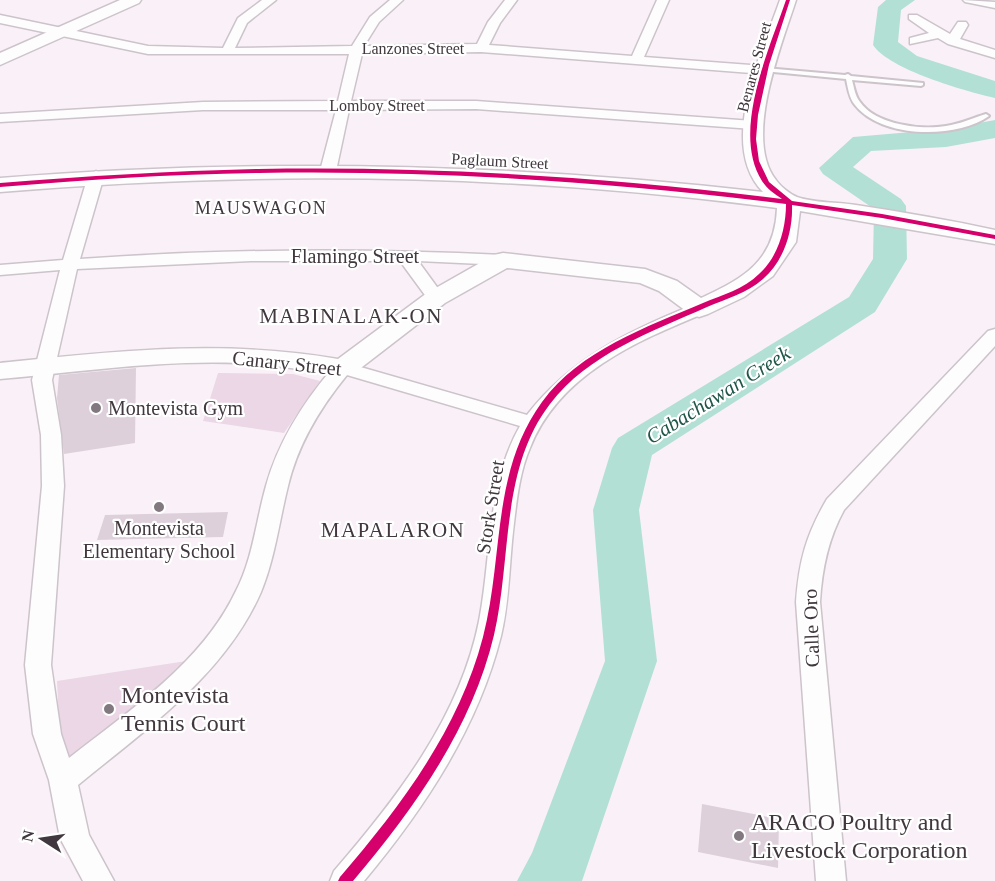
<svg xmlns="http://www.w3.org/2000/svg" width="995" height="881" font-family="Georgia,serif">
	<style>
		.green { fill: #ebd7e6 }
		.lines { fill: none; stroke-linecap: round; stroke-linejoin: round }
		.river { fill: #b3e0d5; fill-rule: evenodd }
		.building { fill: #ddd0da }
		.lane-casing { stroke: #ccc4ca; stroke-width: 4 }
		.street-casing { stroke: #ccc4ca; stroke-width: 3 }
		.secondary-casing { stroke: #ccc4ca; stroke-width: 3 }
		.lane { fill: #fefdfe; fill-rule: evenodd }
		.street { fill: #fefdfe; fill-rule: evenodd }
		.secondary { fill: #fefdfe; fill-rule: evenodd }
		.cycleway-casing { stroke: #fff; stroke-width: 4 }
		.cycleway { fill: #d6006c; fill-rule: evenodd }
		.poi-dot { fill: #81797f; stroke: #fff; stroke-width: 2 }
		.labels { text-anchor: middle; dominant-baseline: central; stroke-width: 4.5; stroke-linejoin: round; paint-order: stroke }
		.far-street-label { font-size: 16px; fill: #40383e; stroke: #fff }
		.far-neighbourhood-label { font-size: 18px; letter-spacing: 1.5px; fill: #40383e; stroke: #fff }
		.street-label { font-size: 20px; fill: #40383e; stroke: #fff }
		.poi-label { font-size: 20px; fill: #40383e; stroke: #fff; text-anchor: start }
		.neighbourhood-label { font-size: 21px; letter-spacing: 1.5px; fill: #40383e; stroke: #fff }
		.water-label { font-size: 21px; font-style: italic; fill: #20564a; stroke: #fff }
		.near-poi-label { font-size: 24px; fill: #40383e; stroke: #fff; text-anchor: start }
	</style>
	<rect width="100%" height="100%" fill="#faf1f8"/>
	<g class="green">
		<polygon points="218,373 293,374 320,381 284,433 203,421"/>
		<polygon points="212,657 62,780 57,681"/>
	</g>
	<g class="lines">
		<g class="river">
			<path d="M886 0H915L901 10 898 42 917 56 995 81V98C965 91 890 70 873 45L878 7Z"/>
			<polygon points="995,120 995,138 946,147 871,151 853,167 901,199 906,206 907,259 875,312 652,455 639,510 657,661 582,881 517,881 532,853 605,661 593,510 612,448 618,438 849,297 873,259 874,209 823,174 819,168 853,137 946,129"/>
		</g>
	</g>
	<g class="building">
		<polygon points="136,368 135,443 64,454 57,398 59,375"/>
		<polygon points="228,512 223,537 97,540 105,515"/>
		<polygon points="702,804 779,819 778,868 698,852"/>
	</g>
	<g class="lines">
		<defs>
			<path id="lane" d="M765 68 845 75 848 74 851 76 923 83V85L921 86 852 80C854 87 855 96 860 102 876 125 921 130 946 126 960 124 973 118 986 114L989 116C956 139 882 139 855 105 849 98 848 88 846 79L763 71V69Z"/>
			<g id="street">
				<polygon points="262,0 276,0 247,23 235,48 352,46 370,17 390,0 403,0 379,22 364,46 477,44 488,22 505,0 517,0 500,23 489,45 632,56 657,0 669,0 644,57 765,66 771,70 765,74 481,52 362,54 351,101 476,101 753,121 760,125 753,129 476,109 349,110 336,171 328,176 320,171 336,110 203,110 0,122 0,114 203,102 338,101 349,54 148,54 0,23 0,15 148,46 223,48 238,18"/>
				<polygon points="963,0 995,2 995,8 965,2"/>
				<polygon points="909,15 917,15 950,34 958,22 966,22 968,25 960,39 995,50 995,58 948,44 938,38 910,44 910,38 929,33 909,19"/>
				<path d="M96 171 104 176 80 259C221 249 362 248 503 255L512 260 503 265 418 261 445 298 436 303 430 302 400 261H251L77 269 52 380 61 435 64 486 51 665 61 734 69 758C130 710 202 663 236 591 253 558 256 521 266 486 279 439 305 400 336 364H350L527 415C570 359 629 331 693 305L699 304 708 309 705 313C637 341 559 374 530 448 520 471 517 498 514 523 509 561 510 599 501 636 478 728 424 809 364 881H330L334 871C397 798 460 717 479 621 492 555 486 486 520 426L347 375C320 408 298 444 288 486 279 522 275 558 261 592 225 675 146 729 78 785L89 835 114 881H83L60 838 49 780 33 734 25 665 42 486 41 435 32 380 60 270 0 275V265L63 260 88 176Z"/>
				<path d="M995 329V346L844 510C828 539 822 569 820 602L846 881H816L796 602C799 561 806 535 827 499L988 331Z"/>
			</g>
			<g id="secondary">
				<polygon points="120,0 141,0 139,3 0,65 0,53"/>
				<path d="M780 0H796C782 44 743 139 776 180 780 186 790 194 797 197 814 203 838 202 856 205 903 212 949 220 995 230V244L800 211 796 242 773 276 744 297 708 314 699 317 690 314 659 291 640 283 507 268 445 303 353 374 343 376C308 370 274 365 238 363 159 360 79 372 0 379V363C117 351 221 339 338 359L427 293 494 255 503 253 645 269 677 281 701 298C745 278 775 260 777 208 519 174 260 170 0 192V178C255 158 509 163 763 192 717 145 762 52 780 0Z"/>
			</g>
		</defs>
		<use href="#lane" class="lane-casing"/>
		<use href="#street" class="street-casing"/>
		<use href="#secondary" class="secondary-casing"/>
		<use href="#lane" class="lane"/>
		<use href="#street" class="street"/>
		<use href="#secondary" class="secondary"/>
		<defs>
			<path id="cycleway" d="M786 0H790L769 65 758 115 756 139 759 161 769 182 792 201 882 214 995 235V239L882 218 792 205C793 231 784 261 763 279 747 293 726 299 707 307 651 332 588 354 550 404 500 469 512 558 494 635 472 728 414 809 353 881H338L340 877C401 806 459 729 483 637 504 556 491 472 542 402 580 350 647 327 703 303 722 295 744 289 759 274 778 257 786 229 786 204 611 182 435 170 259 173 172 174 86 180 0 187V183C86 176 172 171 258 169 433 166 609 177 782 199 775 194 767 189 762 181 731 132 769 50 786 0Z"/>
		</defs>
		<use href="#cycleway" class="cycleway-casing"/>
		<use href="#cycleway" class="cycleway"/>
	</g>
	<g class="poi-dot">
		<circle cx="96" cy="408" r="6"/>
		<circle cx="159" cy="507" r="6"/>
		<circle cx="109" cy="709" r="6"/>
		<circle cx="739" cy="836" r="6"/>
	</g>
	<g class="labels">
		<g class="far-street-label">
			<text x="413" y="48">Lanzones Street</text>
			<text transform="translate(754 67) rotate(-75)">Benares Street</text>
			<text x="377" y="105">Lomboy Street</text>
			<text transform="translate(500 161) rotate(3)">Paglaum Street</text>
		</g>
		<g class="far-neighbourhood-label">
			<text x="261" y="208">MAUSWAGON</text>
		</g>
		<g class="street-label">
			<text x="355" y="256">Flamingo Street</text>
			<text transform="translate(287 363) rotate(6)">Canary Street</text>
			<text transform="translate(490 507) rotate(-81)">Stork Street</text>
			<text transform="translate(811 628) rotate(-92)">Calle Oro</text>
		</g>
		<g class="poi-label">
			<text x="108" y="408">Montevista Gym</text>
			<text x="159" y="528" text-anchor="middle">Montevista<tspan x="159" dy="23">Elementary School</tspan></text>
		</g>
		<g class="neighbourhood-label">
			<text x="351" y="316">MABINALAK-ON</text>
			<text x="393" y="530">MAPALARON</text>
		</g>
		<g class="water-label">
			<text transform="translate(718 395) rotate(-32)">Cabachawan Creek</text>
		</g>
		<g class="near-poi-label">
			<text x="121" y="695">Montevista<tspan x="121" dy="28">Tennis Court</tspan></text>
			<text x="751" y="822">ARACO Poultry and<tspan x="751" dy="28">Livestock Corporation</tspan></text>
		</g>
	</g>
	<g transform="translate(42 839) rotate(282)" stroke="#ffffff" stroke-width="4.5" paint-order="stroke">
	<path d="M0-4.5L10 22L0 15L-10 22Z" fill="#40383e"/>
	<text y="-9" font-size="16" font-weight="bold" text-anchor="middle" fill="#40383e">N</text>
	</g>
</svg>
